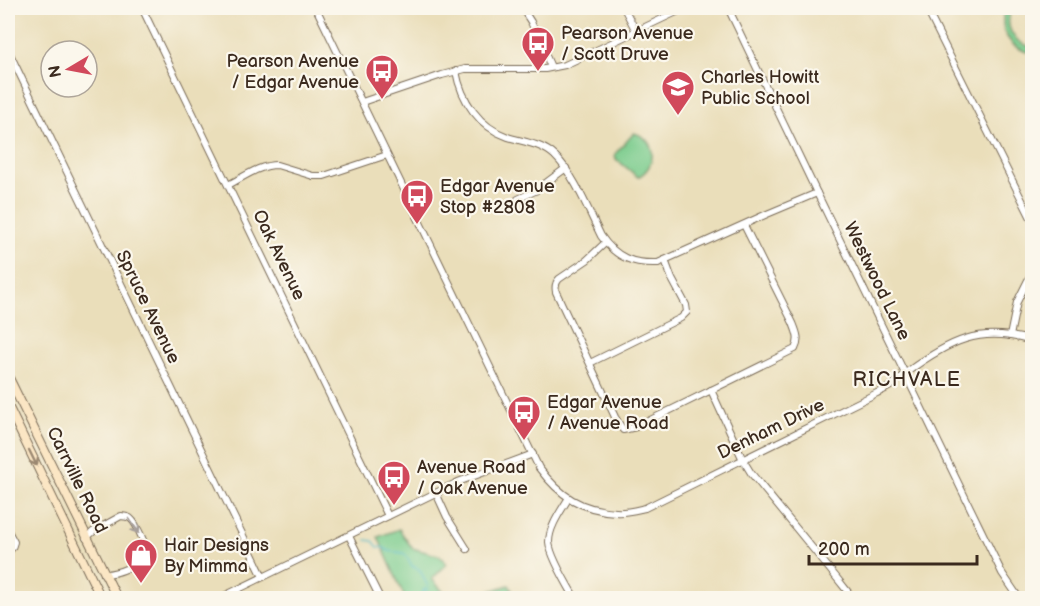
<svg xmlns="http://www.w3.org/2000/svg" width="1040" height="606" font-family="'Balsamiq Sans',sans-serif">
	<style>
		.green { fill: #7bcc8d; stroke: #5b7b56; stroke-width: 1.5 }
		.lines { fill: none; stroke-linecap: round; stroke-linejoin: round }
		.stream { stroke: #48b6c3; stroke-width: 1.5 }
		.street-casing { stroke: #786955; stroke-width: 8 }
		.secondary-casing { stroke: #786955; stroke-width: 10 }
		.street { stroke: #fff; stroke-width: 6 }
		.secondary { stroke: #fbe6c4; stroke-width: 8 }
		.oneway { stroke: #9b8871 }
		.oneway2 { stroke: #a79f9a }
		.labels { text-anchor: middle; dominant-baseline: central; stroke-width: 4.5; stroke-linejoin: round; paint-order: stroke }
		.poi-label { font-size: 18px; fill: #3b2a1e; stroke: #fbf7ec; text-anchor: start }
		.street-label { font-size: 18px; fill: #3b2a1e; stroke: #fbf7ec }
		.neighbourhood-label { font-size: 20px; letter-spacing: 1.5px; fill: #3b2a1e; stroke: #fbf7ec }
	</style>
	<rect width="100%" height="100%" fill="#fbf7ec"/>
	<filter id="ink" filterUnits="userSpaceOnUse"><feTurbulence type="fractalNoise" baseFrequency=".0167" numOctaves="2"/><feDisplacementMap in="SourceGraphic" scale="12" xChannelSelector="R" yChannelSelector="G"/><feConvolveMatrix kernelMatrix="1 2 1 2 8 2 1 2 1" color-interpolation-filters="sRGB"/></filter>
	<filter id="wash" filterUnits="userSpaceOnUse"><feTurbulence type="fractalNoise" baseFrequency=".008" numOctaves="4" result="noise"/><feDisplacementMap in="SourceGraphic" scale="24" xChannelSelector="R" yChannelSelector="G"/><feGaussianBlur stdDeviation="1.35" result="paint"/><feColorMatrix in="noise" values="0 0 0 0 0 0 0 0 0 0 0 0 0 0 0 0 0 1.4 0 .05"/><feComposite in="paint" operator="in"/></filter>
	<g filter="url(#wash)">
		<rect width="100%" height="100%" fill="#eadeba"/>
		<g class="green">
			<path d="M1005 8H1012C1003 26 1013 43 1032 47V53C1009 49 998 30 1005 8Z"/>
			<path d="M634 133C657 139 658 166 638 177L616 159 615 154Z"/>
			<polygon points="399,529 412,548 440,556 447,564 432,579 446,595 468,598 509,585 516,598 405,598 378,537"/>
		</g>
		<g class="lines">
			<polyline class="stream" points="366,540 373,541 378,547 384,548 389,551 403,553 406,555 412,566 420,570 428,587 428,590 424,589 424,592 422,593 424,597 427,598"/>
		</g>
	</g>
	<g filter="url(#ink)">
		<g class="lines">
			<defs>
				<g id="street">
					<polyline points="142,8 388,516"/>
					<path d="M316 8 539 468C560 496 581 510 616 512 625 513 636 510 645 508L877 393C884 390 892 386 897 381 901 378 904 375 907 372 949 341 980 325 1032 341"/>
					<polyline points="522,8 531,22 551,67"/>
					<polyline points="624,8 636,31"/>
					<polyline points="728,8 817,193 1002,573 1019,598"/>
					<polyline points="926,8 1032,220"/>
					<polyline points="8,50 263,577"/>
					<path d="M456 71C461 100 479 127 508 137 524 142 543 144 555 156 574 174 589 212 601 236 616 258 633 264 658 263L767 214 817 193"/>
					<polyline points="362,102 442,75 465,69 545,69 565,65 685,8"/>
					<path d="M228 185C244 177 259 165 277 165L313 176H324L387 155"/>
					<polyline points="518,199 535,191 566,168"/>
					<path d="M605 243 587 260 559 279C555 283 555 287 556 292L615 417 623 430 636 427 795 349C800 340 797 333 793 323L744 225"/>
					<polyline points="1010,336 1017,302 1030,276 1032,265"/>
					<polyline points="590,363 681,318 687,312 686,305 672,279 665,260"/>
					<polyline points="711,390 743,460 751,473 836,577 848,592 851,598"/>
					<polyline points="436,493 447,517 467,549"/>
					<path d="M568 499C561 511 549 527 549 542 550 556 568 586 575 598"/>
					<polyline points="8,531 14,542 12,548 8,552"/>
					<polyline points="349,536 380,598"/>
					<path d="M86 538 94 531 121 516C125 517 128 516 131 519 137 524 146 546 147 553 141 565 117 574 104 574"/>
					<polyline points="220,598 458,482 533,454"/>
				</g>
				<g id="secondary">
					<polyline points="8,376 117,598"/>
					<polyline points="8,406 101,598"/>
				</g>
			</defs>
			<use href="#street" class="street-casing"/>
			<use href="#secondary" class="secondary-casing"/>
			<use href="#street" class="street"/>
			<use href="#secondary" class="secondary"/>
		</g>
		<defs><path id="oneway-shaft" d="M-6 0H5M1.5-3L5.5 0L1.5 3" fill="none" stroke-width="1.6" stroke-linecap="round" stroke-linejoin="round" transform="scale(1.5)"/></defs>
		<use class="oneway" href="#oneway-shaft" transform="translate(33 458) rotate(64)"/>
		<use class="oneway2" href="#oneway-shaft" transform="translate(134 526) rotate(55)"/>
	</g>
	<defs>
		<symbol id="bus-pin" viewBox="-11 -11 22 30"><path d="M0 17L-7.5 6A9.5 9.5 0 1 1 7.5 6Z" fill="#d1495b" stroke="#fbf7ec"/><path d="M-5-6H5V4H4V6H2V4H-2V6H-4V4H-5ZM-3.5-4V0h7V-4ZM-3.5 1.2v1.5H-2V1.2ZM2 1.2v1.5H3.5V1.2Z" fill="#fff"/></symbol>
		<symbol id="school-pin" viewBox="-11 -11 22 30"><path d="M0 17L-7.5 6A9.5 9.5 0 1 1 7.5 6Z" fill="#d1495b" stroke="#fbf7ec"/><path d="M0-5L7-2L0 1L-7-2ZM-4 1L0 2.5L4 1V4Q0 6-4 4Z" fill="#fff"/></symbol>
		<symbol id="shop-pin" viewBox="-11 -11 22 30"><path d="M0 17L-7.5 6A9.5 9.5 0 1 1 7.5 6Z" fill="#d1495b" stroke="#fbf7ec"/><path d="M-5-2.5h2.3a2.7 3.5 0 0 1 5.4 0H5L5.5 6h-11ZM-1.5-2.5h3a1.5 2.3 0 0 0-3 0Z" fill="#fff"/></symbol>
	</defs>
	<g fill-rule="evenodd">
		<use href="#bus-pin" x="519" y="24" width="38" height="52"/>
		<use href="#bus-pin" x="363" y="52" width="38" height="52"/>
		<use href="#school-pin" x="659" y="68" width="38" height="52"/>
		<use href="#bus-pin" x="398" y="177" width="38" height="52"/>
		<use href="#bus-pin" x="505" y="393" width="38" height="52"/>
		<use href="#bus-pin" x="375" y="458" width="38" height="52"/>
		<use href="#shop-pin" x="122" y="536" width="38" height="52"/>
	</g>
	<g class="labels">
		<g class="poi-label">
			<text x="561" y="33">Pearson Avenue<tspan x="561" dy="21">/ Scott Druve</tspan></text>
			<text x="359" y="61" text-anchor="end">Pearson Avenue<tspan x="359" dy="21">/ Edgar Avenue</tspan></text>
			<text x="701" y="77">Charles Howitt<tspan x="701" dy="21">Public School</tspan></text>
			<text x="440" y="186">Edgar Avenue<tspan x="440" dy="21">Stop #2808</tspan></text>
			<text x="547" y="402">Edgar Avenue<tspan x="547" dy="21">/ Avenue Road</tspan></text>
			<text x="417" y="467">Avenue Road<tspan x="417" dy="21">/ Oak Avenue</tspan></text>
			<text x="164" y="545">Hair Designs<tspan x="164" dy="21">By Mimma</tspan></text>
		</g>
		<g class="street-label">
			<text transform="translate(279 255) rotate(64)">Oak Avenue</text>
			<text transform="translate(877 281) rotate(64)">Westwood Lane</text>
			<text transform="translate(148 307) rotate(64)">Spruce Avenue</text>
			<text transform="translate(771 429) rotate(-26)">Denham Drive</text>
			<text transform="translate(77 480) rotate(64)">Carrville Road</text>
		</g>
		<g class="neighbourhood-label">
			<text x="907" y="380">RICHVALE</text>
		</g>
	</g>
	<rect width="1040" height="606" fill="none" stroke="#fbf7ec" stroke-width="30"/>
	<g transform="translate(69 69) rotate(260)"><circle r="28" fill="#fbf7ec" stroke="#aea59a" stroke-width="1.5"/>
	<path d="M0-4.5L10 22L0 15L-10 22Z" fill="#d1495b"/>
	<text y="-9" font-size="16" font-weight="bold" text-anchor="middle" fill="#3b2a1e">N</text>
	</g>
	<path d="M809 555v9h168v-9" fill="none" stroke="#3b2a1e" stroke-width="3"/>
	<text x="818" y="555" font-size="18" fill="#3b2a1e" stroke="#fbf7ec" stroke-width="4.5" paint-order="stroke">200 m</text>
</svg>
